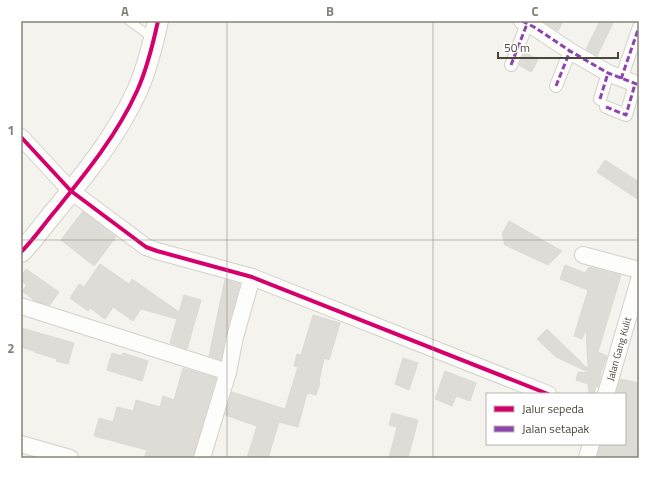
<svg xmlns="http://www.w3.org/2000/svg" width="660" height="479" font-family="'Titillium Web',sans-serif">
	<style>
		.building { fill: #dedcd6; stroke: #dcdad4 }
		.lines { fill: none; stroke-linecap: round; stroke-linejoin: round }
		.service-casing { stroke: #d2d1cb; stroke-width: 10 }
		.pedestrian-casing { stroke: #d2d1cb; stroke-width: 14 }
		.minor-casing { stroke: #d2d1cb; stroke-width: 18 }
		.tertiary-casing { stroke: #d2d1cb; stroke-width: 22 }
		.service { stroke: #fdfdfc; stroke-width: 8 }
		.pedestrian { stroke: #fdfdfc; stroke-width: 12 }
		.minor { stroke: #fdfdfc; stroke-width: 16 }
		.tertiary { stroke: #fdfdfc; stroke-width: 20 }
		.quiet { stroke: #8e44ad; stroke-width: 3; stroke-dasharray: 6 3; stroke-linecap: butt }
		.cycleway-casing { stroke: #fff; stroke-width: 6 }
		.cycleway { stroke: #d6006c; stroke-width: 4 }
		.grid { fill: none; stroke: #868378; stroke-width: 1; stroke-opacity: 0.55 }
		.labels { text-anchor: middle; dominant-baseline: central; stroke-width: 3.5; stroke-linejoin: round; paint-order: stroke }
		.street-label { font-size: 10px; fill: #4b4639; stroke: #fff }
		.neatline { fill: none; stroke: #868378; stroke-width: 1.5 }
		.grid-label { font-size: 13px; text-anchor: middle; font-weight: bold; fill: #868378 }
	</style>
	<rect width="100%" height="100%" fill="#f4f3ee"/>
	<g class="building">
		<polygon points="542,21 563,21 558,31"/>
		<polygon points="600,21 614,21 597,56 586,49"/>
		<polygon points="525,52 538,60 531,72 519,65"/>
		<polygon points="605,160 639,182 639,200 597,172"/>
		<polygon points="83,211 116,237 94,266 61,240"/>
		<polygon points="509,221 562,251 548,265 505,245 502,234"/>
		<polygon points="100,264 129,284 132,279 179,312 184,295 201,300 187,349 170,343 177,319 141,309 133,321 113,307 105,319 90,308 88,311 70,298 79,284 84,287"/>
		<polygon points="565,265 585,273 589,267 621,275 598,352 607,356 600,376 601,376 598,387 596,386 594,394 589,394 588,384 576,380 578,372 588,373 588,372 556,357 537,339 547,329 588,369 586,329 582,339 574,336 588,290 560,279"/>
		<polygon points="26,269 59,292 50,305 35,301 22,291 27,285 21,281 21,276"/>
		<polygon points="225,279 240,284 226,334 221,360 209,356"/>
		<polygon points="313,315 340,323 329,360 324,358 319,382 320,383 316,395 307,393 298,427 279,422 268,458 247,458 257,426 225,415 232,392 285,409 298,367 294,366 297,354 301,355"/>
		<polygon points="21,328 74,343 68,364 56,361 57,359 34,352 34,351 21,347"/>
		<polygon points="112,353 122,356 123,353 148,361 142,381 107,370"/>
		<polygon points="403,358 418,363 409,390 395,384"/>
		<polygon points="183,368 216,378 193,458 144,458 147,450 94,436 99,418 113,422 117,407 133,411 136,400 160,407 163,396 174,400"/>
		<polygon points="445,371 476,383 470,401 456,396 452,406 435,399"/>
		<polygon points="620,379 639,383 639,458 597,458 600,444 625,444 625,394 616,394"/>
		<polygon points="392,413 418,420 408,458 389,458 397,427 389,425"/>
	</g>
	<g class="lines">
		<defs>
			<polyline id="service" points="129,21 153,38"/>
			<g id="pedestrian">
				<polyline points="511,65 527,24"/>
				<polyline points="621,79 639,27"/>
				<polyline points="556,86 570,51"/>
				<polyline points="600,99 608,73"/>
				<polyline points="606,107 626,115 635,84"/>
			</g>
			<g id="minor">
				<polyline points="522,21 534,27 570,51 608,73 639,85"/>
				<polyline points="21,137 71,191 146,247 157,251 252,277 548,394"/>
				<polyline points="583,255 639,270"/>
				<polyline points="21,306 228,372"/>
				<polyline points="606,394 639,280"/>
				<polyline points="21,444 70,458"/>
				<polyline points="202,458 228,372 235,337 252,277"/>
				<polyline points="587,458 591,444"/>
			</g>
			<path id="tertiary" d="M21 252C34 239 44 224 56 210 86 173 117 135 137 91 147 69 153 44 158 21"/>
		</defs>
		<use href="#service" class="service-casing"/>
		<use href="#pedestrian" class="pedestrian-casing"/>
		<use href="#minor" class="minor-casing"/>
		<use href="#tertiary" class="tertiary-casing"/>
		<use href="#service" class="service"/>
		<use href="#pedestrian" class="pedestrian"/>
		<use href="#minor" class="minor"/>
		<use href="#tertiary" class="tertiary"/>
		<g class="quiet">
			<polyline points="522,21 534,27 570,51 608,73 639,85"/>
			<polyline points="511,65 527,24"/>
			<polyline points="621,79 639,27"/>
			<polyline points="556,86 570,51"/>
			<polyline points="600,99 608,73"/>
			<polyline points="606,107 626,115 635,84"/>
		</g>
		<defs>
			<g id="cycleway">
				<polyline points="21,137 71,191 146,247 157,251 252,277 548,394"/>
				<path d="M21 252C34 239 44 224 56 210 86 173 117 135 137 91 147 69 153 44 158 21"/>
			</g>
		</defs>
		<use href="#cycleway" class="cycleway-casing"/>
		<use href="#cycleway" class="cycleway"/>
	</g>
	<path class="grid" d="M227 21V458M433 21V458M21 240H639"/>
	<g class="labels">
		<g class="street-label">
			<text transform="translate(619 349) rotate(-74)">Jalan Gang Kulit</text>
		</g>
	</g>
	<rect width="660" height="479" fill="none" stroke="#ffffff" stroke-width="44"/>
	<rect x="486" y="393" width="140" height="52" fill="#ffffff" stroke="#b7b5b0"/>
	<rect x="494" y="406" width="20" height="6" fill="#d6006c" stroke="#b7b5b0"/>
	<text x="522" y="413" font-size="12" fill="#4b4639">Jalur sepeda</text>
	<rect x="494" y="426" width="20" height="6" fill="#8e44ad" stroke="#b7b5b0"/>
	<text x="522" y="433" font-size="12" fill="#4b4639">Jalan setapak</text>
	<path d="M498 52v6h120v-6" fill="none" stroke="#4b4639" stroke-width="2"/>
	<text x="504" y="52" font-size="12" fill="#4b4639" stroke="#ffffff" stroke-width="3" paint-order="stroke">50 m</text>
	<rect x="22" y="22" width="616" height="435" class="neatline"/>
	<g class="grid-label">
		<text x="125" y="16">A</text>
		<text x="330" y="16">B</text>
		<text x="535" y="16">C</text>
		<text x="11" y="135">1</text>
		<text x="11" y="353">2</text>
	</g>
</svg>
